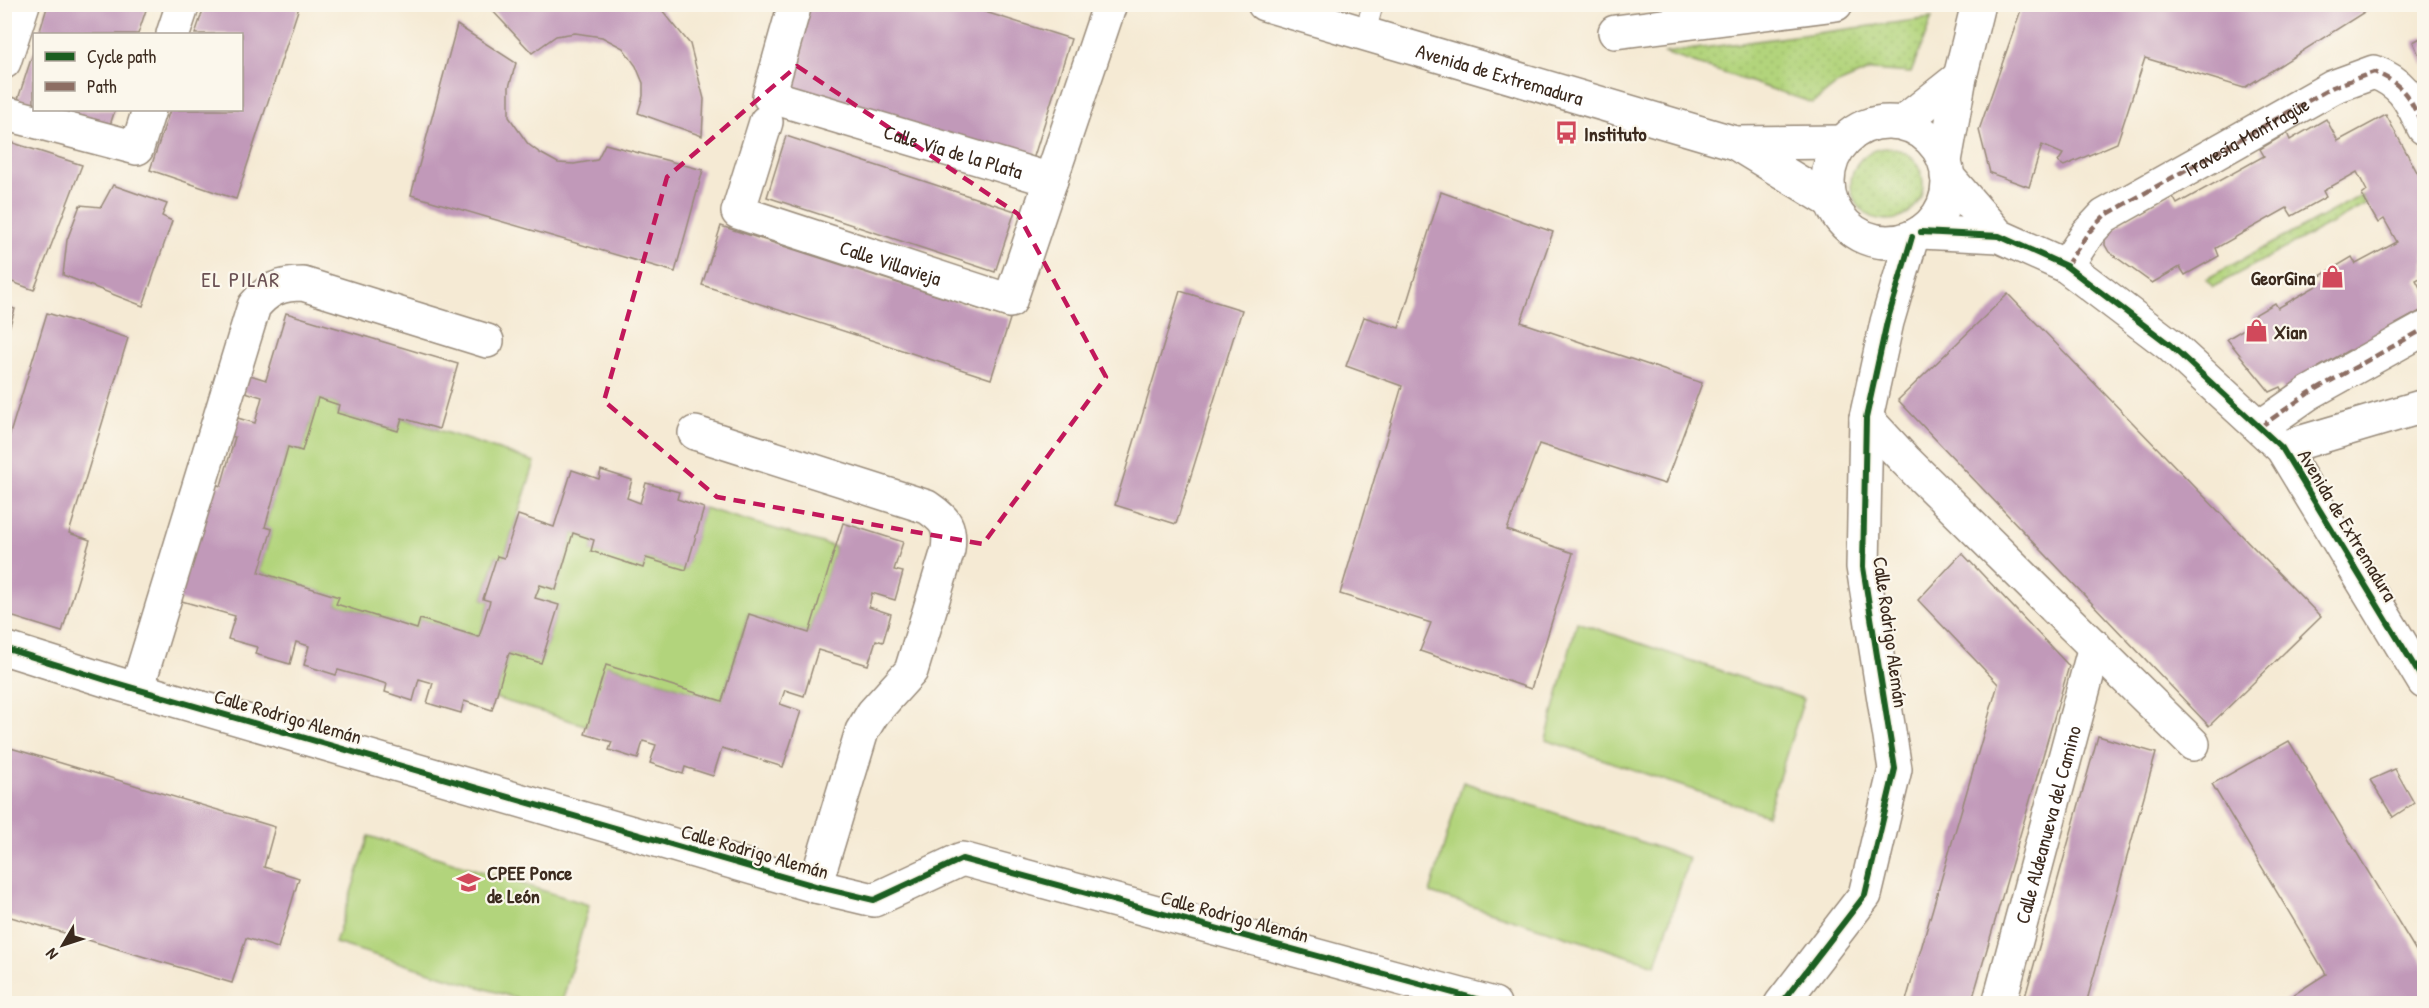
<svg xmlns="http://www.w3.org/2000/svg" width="2429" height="1008" font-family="'Patrick Hand',sans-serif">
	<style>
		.grass { fill: url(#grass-dots); stroke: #767f4d; stroke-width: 1.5 }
		.garden { fill: #b2d47c; stroke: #767f4d; stroke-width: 1.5 }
		.building { fill: #c199b9 }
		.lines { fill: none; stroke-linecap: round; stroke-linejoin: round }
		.lane-casing { stroke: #988a79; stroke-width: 22 }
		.street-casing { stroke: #988a79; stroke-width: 36 }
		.lane { stroke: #fff; stroke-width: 20 }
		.street { stroke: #fff; stroke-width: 33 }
		.quiet { stroke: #8d6e63; stroke-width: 4.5; stroke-dasharray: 9 4.5; stroke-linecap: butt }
		.cycleway-casing { stroke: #fbf7ec; stroke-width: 10 }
		.cycleway { stroke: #1b5e20; stroke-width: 6 }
		.marked { fill: none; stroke: #c2185b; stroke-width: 4.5; stroke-dasharray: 12 8; stroke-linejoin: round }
		.labels { text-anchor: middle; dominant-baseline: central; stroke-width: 4.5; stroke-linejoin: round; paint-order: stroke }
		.street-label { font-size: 20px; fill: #3b2a1e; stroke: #fbf7ec }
		.poi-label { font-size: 20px; font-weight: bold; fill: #3b2a1e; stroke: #fbf7ec; text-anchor: start }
		.quarter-label { font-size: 22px; letter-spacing: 1.5px; fill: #6a5154; stroke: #fbf7ec }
	</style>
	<defs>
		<pattern id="grass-dots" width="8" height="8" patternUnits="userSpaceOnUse" patternTransform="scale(1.5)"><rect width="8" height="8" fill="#b2d47c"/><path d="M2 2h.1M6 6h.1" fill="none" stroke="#9ab66b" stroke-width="1.8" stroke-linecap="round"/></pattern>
	</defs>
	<rect width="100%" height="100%" fill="#fbf7ec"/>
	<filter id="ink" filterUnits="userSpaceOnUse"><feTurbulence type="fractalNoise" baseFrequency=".0167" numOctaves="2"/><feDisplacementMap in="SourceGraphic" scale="12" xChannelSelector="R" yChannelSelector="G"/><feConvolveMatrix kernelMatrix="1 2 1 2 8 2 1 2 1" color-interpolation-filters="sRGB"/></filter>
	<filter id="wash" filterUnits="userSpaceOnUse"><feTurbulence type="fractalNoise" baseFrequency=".008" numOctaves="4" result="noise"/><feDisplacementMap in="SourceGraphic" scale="24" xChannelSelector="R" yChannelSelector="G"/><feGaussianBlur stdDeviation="1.35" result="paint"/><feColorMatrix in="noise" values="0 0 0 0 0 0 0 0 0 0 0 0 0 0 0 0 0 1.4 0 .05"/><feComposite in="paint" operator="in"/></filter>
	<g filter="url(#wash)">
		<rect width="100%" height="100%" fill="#f5ead4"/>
		<g class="grass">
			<polygon points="1932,18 1911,73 1871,70 1836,85 1813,103 1664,53"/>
			<circle cx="1887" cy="184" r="36"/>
			<polygon points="2362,195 2367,204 2213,287 2206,279"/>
		</g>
		<g class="garden">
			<polygon points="318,398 339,405 337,413 397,431 402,418 535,462 504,558 496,556 483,599 490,601 479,637 420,619 417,629 336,604 338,597 259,572 272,530 265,527 288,447 302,451"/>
			<polygon points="704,508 836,547 809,633 748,614 722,701 607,665 588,726 495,698 509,653 541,662 559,606 535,598 540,585 556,590 573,533 594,540 591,551 643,567 646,558 685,570"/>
			<polygon points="1577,622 1804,699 1767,815 1546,740"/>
			<polygon points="1463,782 1689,858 1656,965 1430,893"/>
			<polygon points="369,836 589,905 562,1003 532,1003 335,943"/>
		</g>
		<g id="blocks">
			<g class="building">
				<polygon points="48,4 148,4 138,34 39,34"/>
				<polygon points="205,4 300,4 236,199 150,170 170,110 242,110 242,34 195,34"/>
				<polygon points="492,4 657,4 690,44 704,99 702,136 638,113 643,96 643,83 636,66 623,48 602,37 575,33 556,36 532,53 489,7"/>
				<polygon points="2023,4 2364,4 2366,11 2244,88 2145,58 2117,143 2064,166 2058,162 2063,154 2042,145 2029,187 1990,173 1979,130"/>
				<polygon points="805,5 963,5 1071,39 1031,166 779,87"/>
				<polygon points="457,25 516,63 509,87 509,117 528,144 540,153 558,163 574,164 597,160 605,144 703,170 675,272 411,195"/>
				<polygon points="2424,36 2424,66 2413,42"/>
				<polygon points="34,50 34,104 18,99"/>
				<polygon points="52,110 115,110 109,128"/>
				<polygon points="2386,115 2424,185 2424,276 2416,280 2424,295 2424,309 2396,324 2399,329 2352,355 2349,350 2319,367 2322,371 2284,393 2281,387 2270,392 2227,339 2254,323 2251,317 2275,303 2278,308 2318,285 2315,279 2352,257 2356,264 2397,242 2384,219 2378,223 2367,204 2362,195 2367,191 2357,172 2323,191 2326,197 2292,216 2287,208 2216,248 2219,256 2185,275 2180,267 2152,283 2109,252 2105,245 2105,233 2171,193 2177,204 2264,156 2260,149 2287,133 2290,140 2326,119 2338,141"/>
				<polygon points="786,136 1015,211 995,272 767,197"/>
				<polygon points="4,140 82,165 34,290 4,279"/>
				<polygon points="113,185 167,204 162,216 172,221 143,306 63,275 67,240 80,205 101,207"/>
				<polygon points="1441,192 1553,232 1521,322 1702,383 1665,484 1539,444 1507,530 1573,553 1531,689 1420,651 1431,623 1340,594 1402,386 1346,366 1364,317 1399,328"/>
				<polygon points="721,226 1010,319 991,379 702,285"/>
				<polygon points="1180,291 1242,310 1176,524 1115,505"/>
				<polygon points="2008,294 2321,617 2209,726 1898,400"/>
				<polygon points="4,306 15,309 5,341 4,341"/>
				<polygon points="47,313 128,338 69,533 90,540 62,632 4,614 4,453"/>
				<polygon points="286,313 458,364 439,429 402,418 398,431 337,413 339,405 318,398 302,451 288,447 265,527 272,529 259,572 339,597 336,604 417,629 420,619 479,637 490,601 483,599 497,556 504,558 518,515 554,527 572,470 599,479 601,470 632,480 627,498 640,503 646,483 679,492 677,499 704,508 686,570 646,558 643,568 591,551 594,540 573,533 556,590 540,585 535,598 559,605 541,663 509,653 492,710 464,701 461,713 427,703 433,683 419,679 413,701 385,692 387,684 338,670 336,675 304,665 309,646 296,642 290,664 255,654 257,647 228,639 235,616 178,600 211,483 221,486 235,437 229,436 234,417 255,423 262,397 242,391 247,374 266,380"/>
				<polygon points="843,523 903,542 894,570 903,572 895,600 872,593 869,607 891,614 883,642 876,640 868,665 818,650 804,696 785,690 780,704 801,711 783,767 722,748 713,776 685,767 683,774 650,763 656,745 643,741 638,759 609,750 612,742 585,734 606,665 722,701 749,614 809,633"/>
				<polygon points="1962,553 2069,666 1971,1004 1905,1004 1998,684 1918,600"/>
				<polygon points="2098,736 2156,753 2086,1004 2023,1004"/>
				<polygon points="2289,741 2424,964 2424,1004 2279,1004 2326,974 2212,784"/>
				<polygon points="4,746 275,827 264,867 299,878 278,948 246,938 232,983 4,915"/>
				<polygon points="2395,769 2414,803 2393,817 2370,780"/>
			</g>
		</g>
	</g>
	<g filter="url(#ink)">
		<use href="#blocks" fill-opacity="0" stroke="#988a79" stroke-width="1.5"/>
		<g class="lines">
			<defs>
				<polyline id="lane" points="1365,33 1373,4"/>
				<g id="street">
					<path id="s1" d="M795 4 769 96 1051 180"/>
					<path id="s2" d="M1264 4 1735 143 1830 201"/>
					<polyline points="1615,32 1836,4"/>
					<polyline points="173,34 183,4"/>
					<polyline points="4,62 23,4"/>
					<polyline points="4,113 137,148 149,110"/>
					<path id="s3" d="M766 122 738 212 1010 301 1110 4"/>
					<circle cx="1888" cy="182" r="60"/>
					<polyline points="1902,123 1960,77"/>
					<polyline points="1735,143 1843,142"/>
					<polyline points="1945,161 1960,77 1978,4"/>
					<polyline points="1947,176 1999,236"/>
					<polyline points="1921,232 1999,236 2066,266 2170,345 2282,448 2424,682"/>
					<path id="s4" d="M2066 266 2088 233 2104 216 2333 87 2374 72C2405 84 2410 100 2424 128"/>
					<polyline points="1866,418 1905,460 2193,744"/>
					<polyline points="2260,427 2309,393 2424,329"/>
					<path d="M695 433 927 507C946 520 951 526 948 550L911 671 873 713 862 731 815 886"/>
					<polyline points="2282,448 2424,406"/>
					<polyline points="4,648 112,682 815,886 874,900 962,859 1494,1004"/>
					<path d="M137 689 254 306C268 289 281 284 303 284L487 341"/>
					<polyline points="1781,1004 1865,895 1895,769 1863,567 1866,418 1887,322 1912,237"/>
					<path id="s5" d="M1999 1004 2095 646"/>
				</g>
			</defs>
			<use href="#lane" class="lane-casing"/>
			<use href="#street" class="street-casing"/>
			<use href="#lane" class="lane"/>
			<use href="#street" class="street"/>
			<g class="quiet">
				<path d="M2066 266 2088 233 2104 216 2333 87 2374 72C2405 84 2410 100 2424 128"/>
				<polyline points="2260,427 2309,393 2424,329"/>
			</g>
			<defs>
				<g id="cycleway">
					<polyline points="1921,232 1999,236 2066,266 2170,345 2282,448 2424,682"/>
					<polyline points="4,648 112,682 815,886 874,900 962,859 1494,1004"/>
					<polyline points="1781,1004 1865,895 1895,769 1863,567 1866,418 1887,322 1912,237"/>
				</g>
			</defs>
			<use href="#cycleway" class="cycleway-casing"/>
			<use href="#cycleway" class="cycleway"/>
		</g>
	</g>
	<path class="marked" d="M797 66 1018 214 1106 377 983 544 717 497 604 401 667 177Z"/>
	<defs>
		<symbol id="bus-bare" viewBox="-9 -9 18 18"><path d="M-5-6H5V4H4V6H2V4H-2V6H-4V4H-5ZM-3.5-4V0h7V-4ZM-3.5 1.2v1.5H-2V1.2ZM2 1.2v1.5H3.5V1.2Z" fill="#d1495b" stroke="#fbf7ec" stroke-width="2.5" paint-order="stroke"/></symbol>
		<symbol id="shop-bare" viewBox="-9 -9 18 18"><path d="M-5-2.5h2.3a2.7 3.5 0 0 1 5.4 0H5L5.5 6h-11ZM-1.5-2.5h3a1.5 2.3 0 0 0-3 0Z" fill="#d1495b" stroke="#fbf7ec" stroke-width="2.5" paint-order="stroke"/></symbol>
		<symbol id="school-bare" viewBox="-9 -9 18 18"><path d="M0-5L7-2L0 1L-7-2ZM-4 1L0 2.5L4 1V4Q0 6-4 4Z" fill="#d1495b" stroke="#fbf7ec" stroke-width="2.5" paint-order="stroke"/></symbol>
	</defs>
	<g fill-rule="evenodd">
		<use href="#bus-bare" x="1550" y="116" width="33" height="33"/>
		<use href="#shop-bare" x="2316" y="260" width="33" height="33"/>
		<use href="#shop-bare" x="2240" y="314" width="33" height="33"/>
		<use href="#school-bare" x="452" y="866" width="33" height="33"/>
	</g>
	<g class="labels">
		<g class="street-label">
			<text stroke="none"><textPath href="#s2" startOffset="246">Avenida de Extremadura</textPath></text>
			<text stroke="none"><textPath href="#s4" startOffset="225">Travesía Monfragüe</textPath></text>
			<text stroke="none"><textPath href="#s1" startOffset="288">Calle Vía de la Plata</textPath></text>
			<text stroke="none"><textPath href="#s3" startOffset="255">Calle Villavieja</textPath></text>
			<text transform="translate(2348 525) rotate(59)">Avenida de Extremadura</text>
			<text transform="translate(1891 632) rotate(82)">Calle Rodrigo Alemán</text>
			<text transform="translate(288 716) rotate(16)">Calle Rodrigo Alemán</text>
			<text stroke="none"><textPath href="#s5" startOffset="186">Calle Aldeanueva del Camino</textPath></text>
			<text transform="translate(755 851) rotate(16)">Calle Rodrigo Alemán</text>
			<text transform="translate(1235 916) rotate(15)">Calle Rodrigo Alemán</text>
		</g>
		<g class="poi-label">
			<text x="1584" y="133">Instituto</text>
			<text x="2315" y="277" text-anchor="end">GeorGina</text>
			<text x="2274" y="331">Xian</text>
			<text x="487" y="872">CPEE Ponce<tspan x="487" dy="23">de León</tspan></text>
		</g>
		<g class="quarter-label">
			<text x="241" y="279">EL PILAR</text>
		</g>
	</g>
	<rect width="2429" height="1008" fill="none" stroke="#fbf7ec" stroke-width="24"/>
	<rect x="33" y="33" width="210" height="78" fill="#fbf7ec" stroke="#aea59a" stroke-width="1.5"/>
	<rect x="45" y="52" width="30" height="9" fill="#1b5e20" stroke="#aea59a" stroke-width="1.5"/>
	<text x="87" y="63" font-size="18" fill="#3b2a1e">Cycle path</text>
	<rect x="45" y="82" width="30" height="9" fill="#8d6e63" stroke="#aea59a" stroke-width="1.5"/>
	<text x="87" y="93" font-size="18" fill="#3b2a1e">Path</text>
	<g transform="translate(63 945) rotate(231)" stroke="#fbf7ec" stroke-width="4.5" paint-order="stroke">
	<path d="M0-4.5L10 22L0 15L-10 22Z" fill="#3b2a1e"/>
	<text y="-9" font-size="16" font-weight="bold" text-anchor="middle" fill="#3b2a1e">N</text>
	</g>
</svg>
